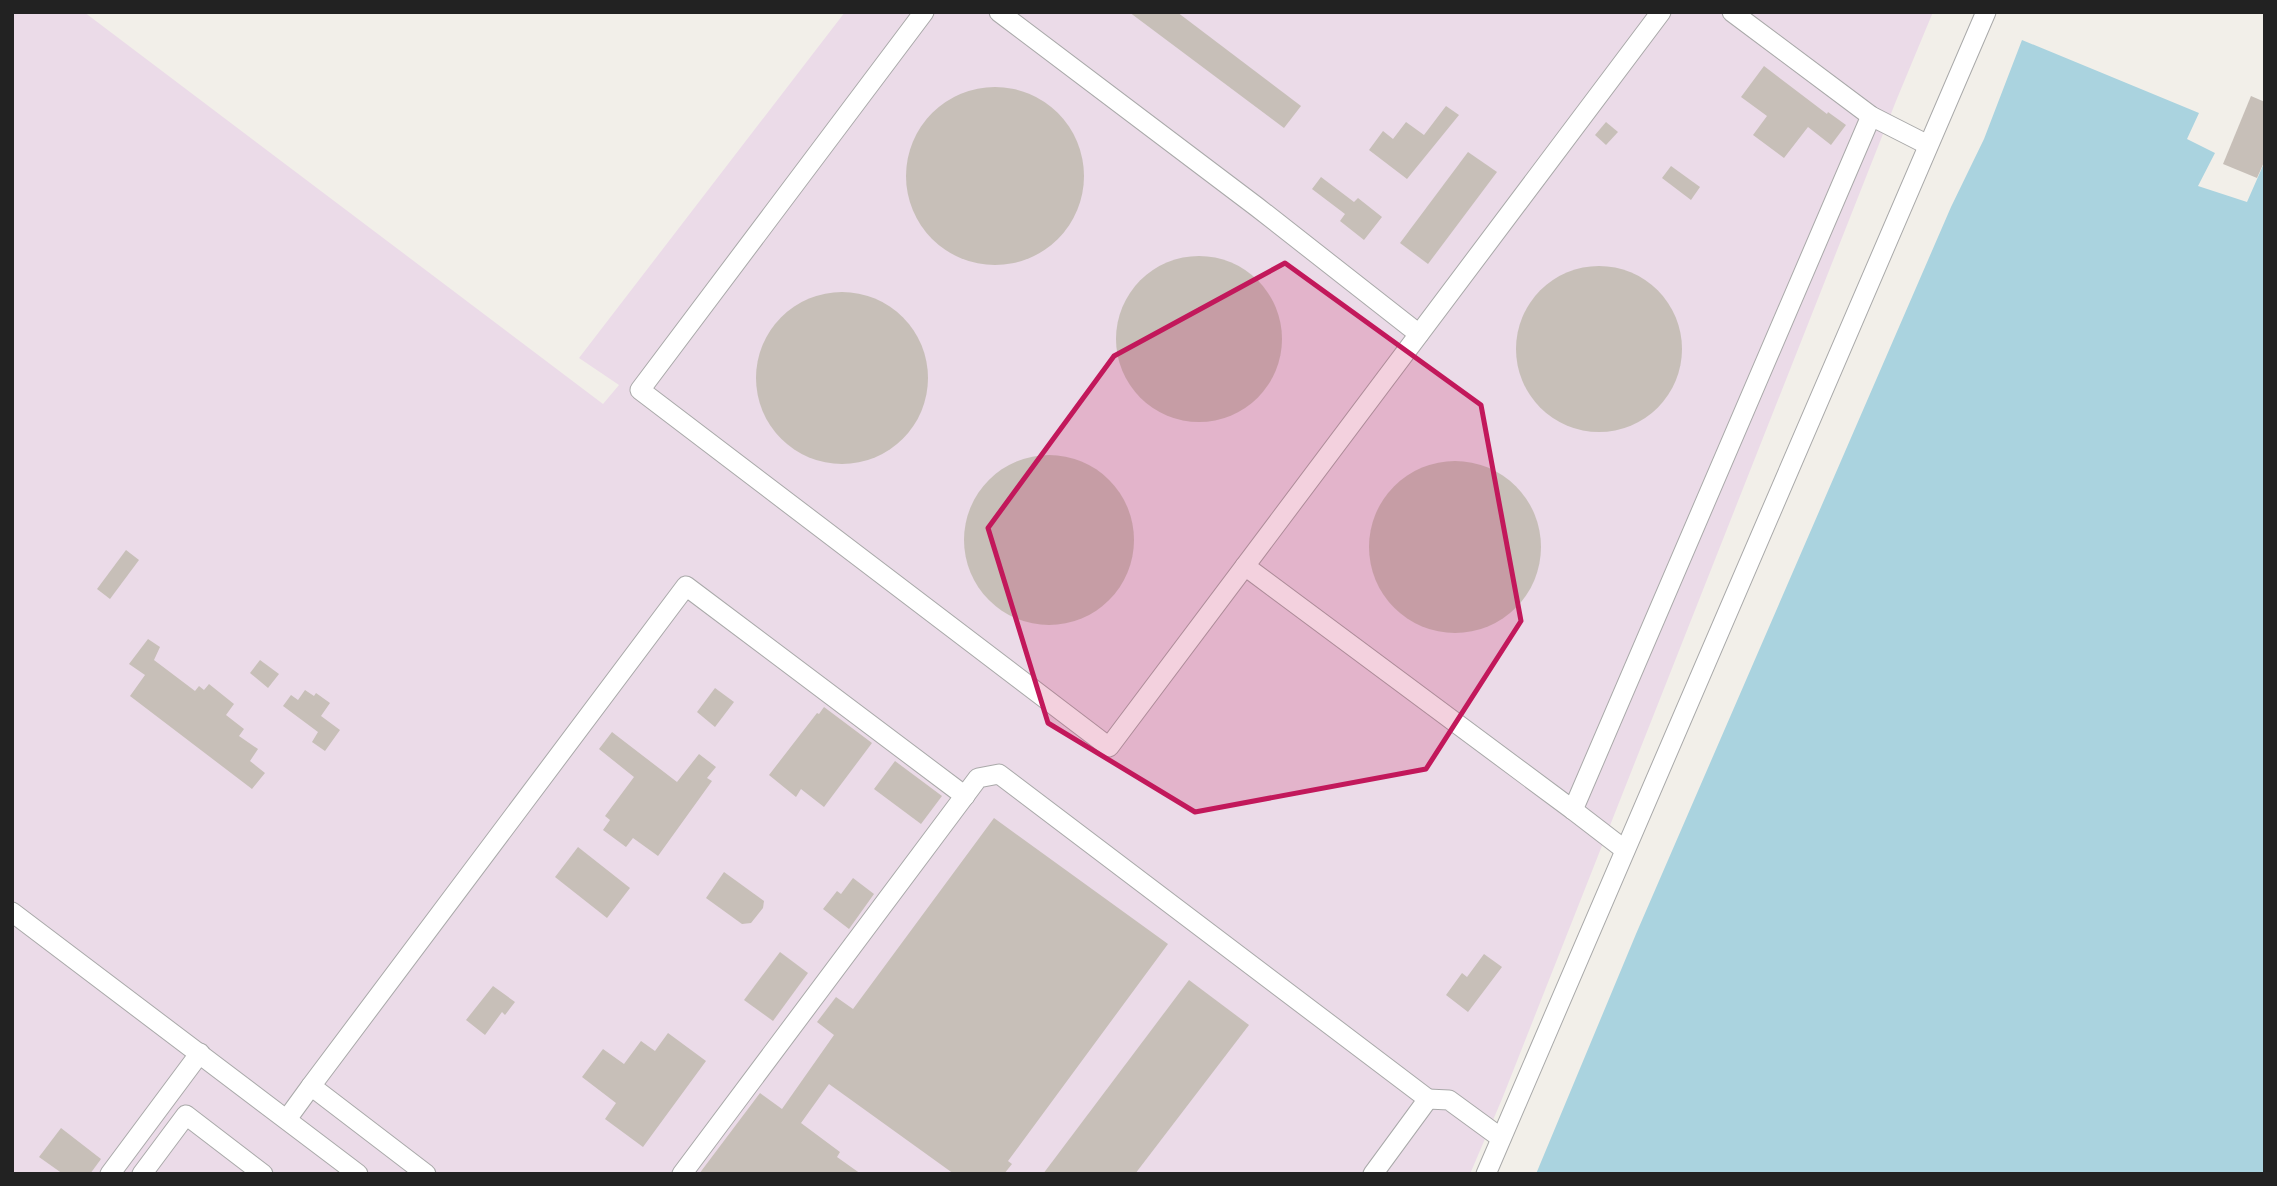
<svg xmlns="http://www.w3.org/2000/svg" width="2277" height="1186" font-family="Lato,sans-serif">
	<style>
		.industrial { fill: #ebdbe8 }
		.water { fill: #aad3df }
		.building { fill: #c7bfb8 }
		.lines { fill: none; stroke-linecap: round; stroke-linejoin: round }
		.minor-casing { stroke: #a9a9a9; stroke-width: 21 }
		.minor { stroke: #fff; stroke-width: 19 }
		.marked { fill: #c2185b; fill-opacity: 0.2; stroke: #c2185b; stroke-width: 5; stroke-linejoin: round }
	</style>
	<rect width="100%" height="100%" fill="#f2efe9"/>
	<polygon class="industrial" points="12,12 84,12 603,404 619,385 579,358 845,12 1933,12 1896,101 1502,1099 1470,1174 12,1174"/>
	<polygon class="water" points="2022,40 2199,113 2187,139 2215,153 2198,186 2247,202 2265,161 2265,1174 1536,1174 1636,934 1951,207 1984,139"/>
	<g class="building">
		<polygon points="1129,12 1177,12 1301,106 1284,128"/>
		<polygon points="1764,66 1827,114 1828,112 1846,125 1831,145 1808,127 1784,158 1753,135 1767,116 1741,97"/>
		<circle cx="995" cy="176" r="89"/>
		<polygon points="2251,96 2265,102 2265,160 2257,178 2223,164"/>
		<polygon points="1446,106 1459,115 1407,179 1369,150 1383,131 1393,139 1406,122 1424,135"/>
		<polygon points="1606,122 1618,132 1606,145 1595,135"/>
		<polygon points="1468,152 1497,172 1428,264 1400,243"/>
		<polygon points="1671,166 1700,187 1691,200 1662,178"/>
		<polygon points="1321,177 1354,202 1358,198 1382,217 1364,240 1340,221 1345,214 1312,189"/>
		<circle cx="1199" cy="339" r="83"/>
		<circle cx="1599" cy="349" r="83"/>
		<circle cx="842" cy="378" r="86"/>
		<circle cx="1049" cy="540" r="85"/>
		<circle cx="1455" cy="547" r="86"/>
		<polygon points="126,550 139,560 110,599 97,589"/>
		<polygon points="148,639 160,647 154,660 195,691 199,686 204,690 209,684 234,704 226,715 244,729 239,736 258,749 250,761 265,773 252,789 130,696 145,675 129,664"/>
		<polygon points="260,660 279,674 268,688 250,673"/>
		<polygon points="715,688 734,702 715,727 697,712"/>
		<polygon points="305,690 314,696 316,693 330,703 321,716 340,730 325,751 312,742 318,732 283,706 291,695 298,700"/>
		<polygon points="824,707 872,743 824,807 801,789 796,797 769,775 817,713 819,714"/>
		<polygon points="612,732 677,782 699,754 716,767 707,778 712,781 658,856 633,838 626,847 603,830 610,820 605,816 634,777 599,749"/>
		<polygon points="895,761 942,796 921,824 874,789"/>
		<polygon points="994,818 1168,944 1008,1161 1012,1164 1004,1174 954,1174 829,1084 801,1123 840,1152 837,1157 861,1174 699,1174 760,1093 782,1109 834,1035 817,1022 836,997 853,1009"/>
		<polygon points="578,847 630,888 607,918 555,877"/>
		<polygon points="724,872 764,901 763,908 751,923 742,924 706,898"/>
		<polygon points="853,878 874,894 849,929 823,909 837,891 841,894"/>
		<polygon points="780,952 808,973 773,1021 744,1000"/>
		<polygon points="1484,954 1502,967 1468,1012 1446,995 1462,973 1467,977"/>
		<polygon points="1189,980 1249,1025 1135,1174 1043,1174"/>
		<polygon points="493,986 515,1002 505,1015 502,1012 485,1035 466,1020"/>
		<polygon points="668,1033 706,1061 643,1147 605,1119 616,1103 582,1077 603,1049 624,1064 641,1041 655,1051"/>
		<polygon points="61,1128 101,1159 90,1174 63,1174 39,1157"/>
	</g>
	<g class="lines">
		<defs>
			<g id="minor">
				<polyline points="924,12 640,390 1109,747 1661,12"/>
				<polyline points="999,12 1257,207 1419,334"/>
				<polyline points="1732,12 1871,116 1928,145"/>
				<polyline points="1245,566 1573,810 1871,116"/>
				<polyline points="1573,810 1625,850"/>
				<polyline points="12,912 358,1174"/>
				<polyline points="1428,1099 1449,1100 1501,1138"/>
				<polyline points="287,1119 311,1086"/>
				<polyline points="110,1174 200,1053"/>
				<polyline points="142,1174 186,1115 263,1174"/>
				<polyline points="426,1174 311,1086 686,586 965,796"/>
				<polyline points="682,1174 978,778 999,774 1428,1099 1373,1174"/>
				<polyline points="1486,1174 1986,12"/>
			</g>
		</defs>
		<use href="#minor" class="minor-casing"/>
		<use href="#minor" class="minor"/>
	</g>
	<path class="marked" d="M1285 263 1481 405 1521 621 1426 769 1195 812 1048 723 988 528 1114 356Z"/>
	<rect width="2277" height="1186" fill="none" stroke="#222222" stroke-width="28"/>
</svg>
